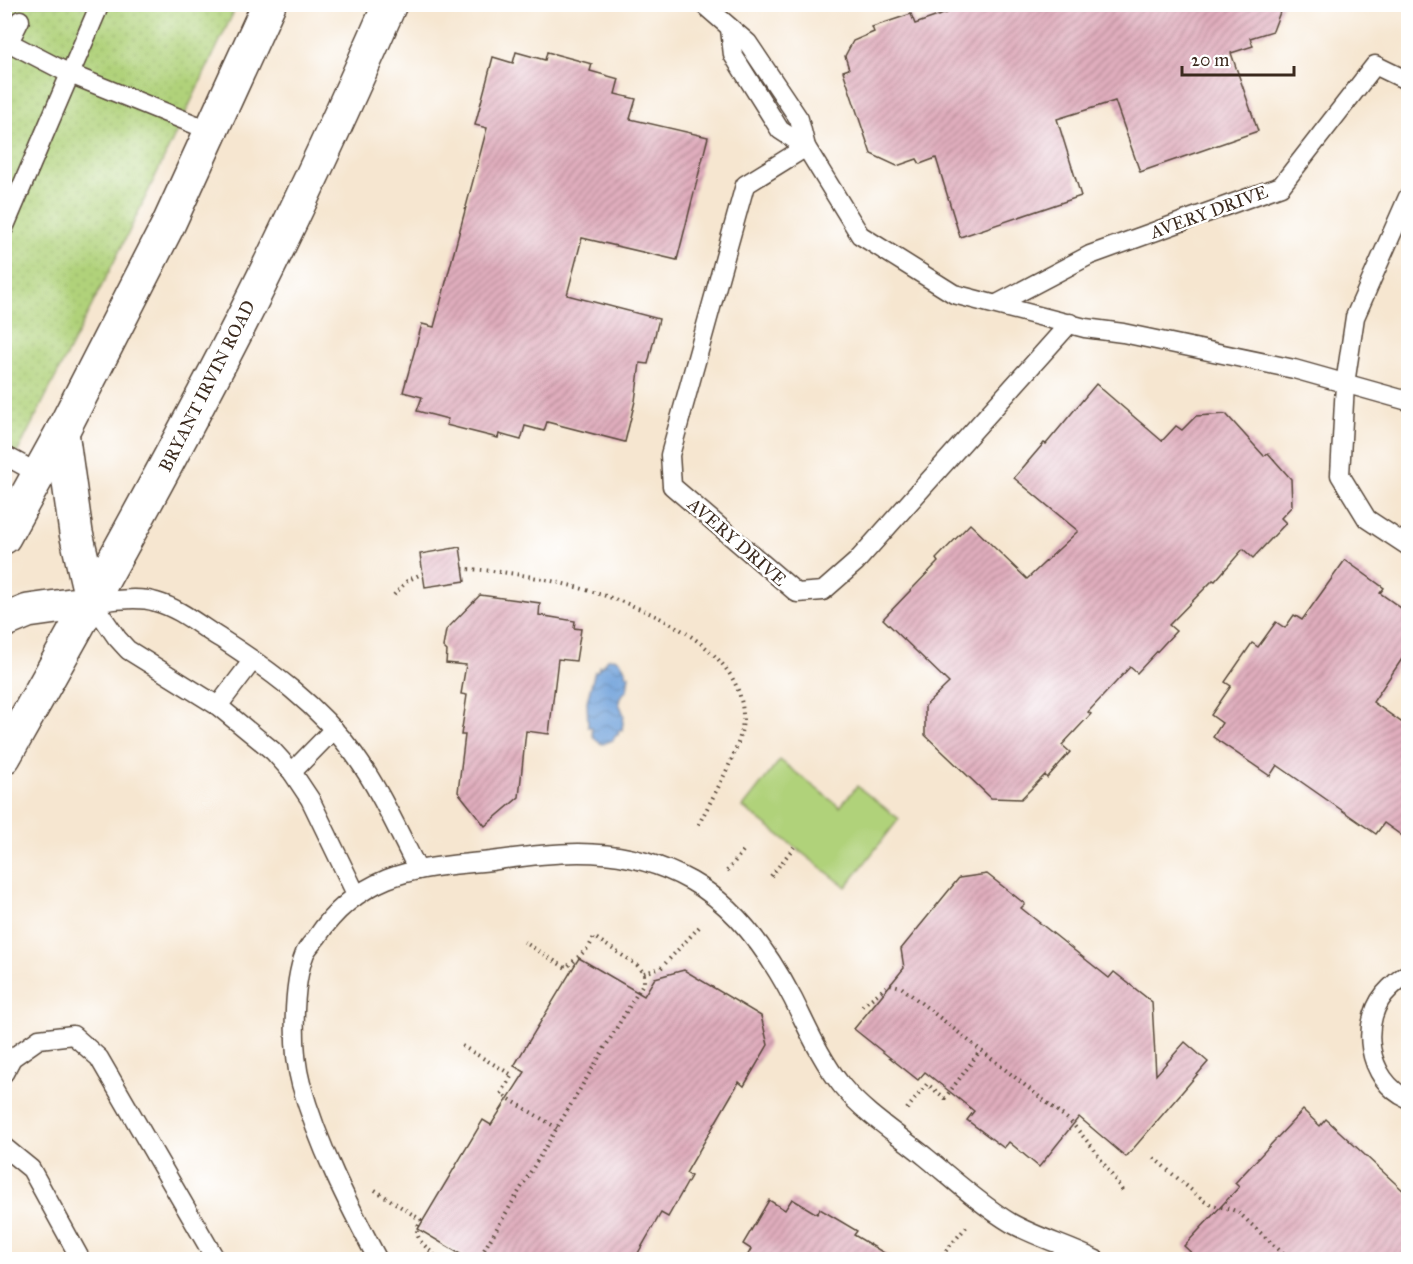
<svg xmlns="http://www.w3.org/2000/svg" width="1413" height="1264" font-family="'IM FELL Great Primer',serif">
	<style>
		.grass { fill: url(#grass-dots); stroke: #767e4c; stroke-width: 1.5 }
		.green { fill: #b0d27a; stroke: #767e4c; stroke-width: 1.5 }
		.water { fill: url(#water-waves); stroke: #55667c; stroke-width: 1.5 }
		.building { fill: url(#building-hatch) }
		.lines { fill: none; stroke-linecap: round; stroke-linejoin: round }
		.service-casing { stroke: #574639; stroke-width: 21 }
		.secondary-casing { stroke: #574639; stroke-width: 36 }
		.path { stroke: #574639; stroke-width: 4; stroke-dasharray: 1.5 4.5; stroke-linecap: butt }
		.service { stroke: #fff; stroke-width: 18 }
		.secondary { stroke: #fff; stroke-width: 33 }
		.labels { text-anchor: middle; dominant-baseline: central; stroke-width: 5; stroke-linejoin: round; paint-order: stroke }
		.street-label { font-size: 18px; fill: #3b2a1e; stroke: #fff }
	</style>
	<defs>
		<pattern id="grass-dots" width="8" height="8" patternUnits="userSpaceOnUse" patternTransform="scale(1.5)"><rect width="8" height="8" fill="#b0d27a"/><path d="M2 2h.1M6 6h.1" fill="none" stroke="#98b469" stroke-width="1.8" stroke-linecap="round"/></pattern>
		<pattern id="water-waves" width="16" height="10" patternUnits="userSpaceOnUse" patternTransform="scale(1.5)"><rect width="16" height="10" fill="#6fa1da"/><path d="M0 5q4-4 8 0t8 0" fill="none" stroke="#5c83b0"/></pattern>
		<pattern id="building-hatch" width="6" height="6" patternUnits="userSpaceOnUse" patternTransform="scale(1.5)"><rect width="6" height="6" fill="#e0adbd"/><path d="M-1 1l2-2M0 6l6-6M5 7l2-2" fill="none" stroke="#b78d99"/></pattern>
	</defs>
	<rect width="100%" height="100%" fill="#fff"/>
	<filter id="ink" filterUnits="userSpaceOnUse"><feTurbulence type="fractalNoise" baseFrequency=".0167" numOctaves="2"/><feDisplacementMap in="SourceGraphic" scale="12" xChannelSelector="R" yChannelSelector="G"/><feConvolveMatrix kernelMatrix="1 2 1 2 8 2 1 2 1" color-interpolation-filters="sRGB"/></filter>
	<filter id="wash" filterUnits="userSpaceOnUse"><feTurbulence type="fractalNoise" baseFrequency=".008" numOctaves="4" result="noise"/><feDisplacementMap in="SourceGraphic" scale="24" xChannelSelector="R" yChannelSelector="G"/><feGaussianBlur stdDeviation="1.35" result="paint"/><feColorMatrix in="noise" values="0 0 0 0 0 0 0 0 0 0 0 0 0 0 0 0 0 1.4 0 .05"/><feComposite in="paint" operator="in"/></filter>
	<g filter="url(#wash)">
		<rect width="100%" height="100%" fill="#f6e6d0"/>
		<polygon class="grass" points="5,5 237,5 125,240 5,477"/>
		<polygon class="green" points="780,760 840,807 857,786 899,819 846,887 743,807"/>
		<path class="water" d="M614 658 620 661 626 670 625 674 629 675 627 690 620 697 619 703 624 715 622 730H619L618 735H616L613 740 603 744C595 741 591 735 592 727H588L587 701 595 671H598L599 666 601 667 607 659Z"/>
		<g id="blocks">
			<g class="building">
				<polygon points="972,4 1283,4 1273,31 1250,38 1253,46 1231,53 1258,131 1140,172 1115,101 1057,119 1081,196 960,237 936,158 920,164 917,159 897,166 871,154 843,71 849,69 845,56 853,41 874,32 872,27 911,14 915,24"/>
				<polygon points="516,52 545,60 547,52 592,64 590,71 619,79 615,94 636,99 630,119 708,137 677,260 582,238 567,295 659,319 648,364 640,363 635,401 625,442 547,422 544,431 525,426 521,440 499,434 498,438 446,425 448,419 417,411 422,397 403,392 422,324 434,327 458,237 487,128 475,125 493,57 513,63"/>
				<polygon points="1096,384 1162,441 1176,426 1182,430 1196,416 1226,414 1264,456 1268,453 1291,479 1292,506 1281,518 1286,523 1253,558 1243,549 1215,581 1213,580 1169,625 1176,631 1137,673 1130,667 1088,712 1091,714 1062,745 1070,752 1047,778 1045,775 1021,799 991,798 925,735 925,706 949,683 883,619 938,562 936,559 970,524 1027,579 1078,531 1014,478 1044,443 1046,444"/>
				<polygon points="460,547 465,581 425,587 420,554"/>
				<polygon points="1345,560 1384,588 1380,593 1408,613 1408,650 1373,702 1408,727 1408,840 1384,823 1376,834 1277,765 1270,776 1213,737 1222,723 1211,715 1231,686 1225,682 1252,643 1258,647 1276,622 1285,628 1294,615 1302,620"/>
				<polygon points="480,595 540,603 539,615 575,621 574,628 581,629 576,661 558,659 549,734 526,731 519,797 485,826 458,792 465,735 461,735 467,695 461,694 466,665 446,663 447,651 443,647 446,630"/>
				<polygon points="987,874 1025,904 1021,908 1109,978 1114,972 1152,1002 1156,1075 1185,1042 1208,1062 1126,1157 1079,1117 1039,1167 1009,1142 1004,1148 967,1120 974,1111 925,1072 918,1080 854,1029 904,968 901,949 959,878"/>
				<polygon points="579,958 644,996 655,978 684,970 761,1016 768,1045 744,1086 739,1082 686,1173 691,1176 668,1217 661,1213 634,1260 470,1260 418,1229 483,1120 491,1125 525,1072 514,1066"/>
				<polygon points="1303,1110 1320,1126 1326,1119 1408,1195 1408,1260 1199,1260 1184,1246 1239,1187 1235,1183"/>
				<polygon points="792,1199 817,1214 820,1209 857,1231 854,1235 896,1260 745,1260 751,1249 743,1244 769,1200 785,1210"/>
			</g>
		</g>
	</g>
	<g filter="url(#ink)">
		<use href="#blocks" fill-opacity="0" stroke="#574639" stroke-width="1.5"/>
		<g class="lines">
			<defs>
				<g id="service">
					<polyline points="703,4 748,43 799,119 806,147 860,235 954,294 1085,328 1123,333 1294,369 1408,401"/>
					<polyline points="730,29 733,55 780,130 806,147"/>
					<polyline points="4,40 70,74 211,131"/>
					<polyline points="9,42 20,20"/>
					<polyline points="806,147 745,185 670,455 672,486 797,593 823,591 856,562 1070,323"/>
					<polyline points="1408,197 1355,317 1345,384 1340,475 1367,519 1408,546"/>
					<polyline points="4,228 100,4"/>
					<polyline points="997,304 1090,255 1281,186 1375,65 1408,81"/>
					<polyline points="4,455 39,474"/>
					<path d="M92 602C113 601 137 596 156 602 179 608 200 626 220 638 270 670 318 705 354 754 380 790 398 831 418 870"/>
					<polyline points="92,602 117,638 128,650 218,706 273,751 292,772 310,799 356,894"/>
					<polyline points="218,706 253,660"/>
					<polyline points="292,772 334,729"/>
					<path d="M1408 974C1401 977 1396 982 1390 988 1357 1019 1367 1081 1408 1099"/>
					<polyline points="4,1073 12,1058 39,1039 73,1035 99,1058 216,1260"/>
					<polyline points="4,1147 31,1169 81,1260"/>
					<path d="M378 1260C348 1204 318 1145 301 1084 292 1051 292 985 305 953 308 947 313 942 317 937 334 911 358 891 387 879 419 866 457 865 491 861 562 851 625 844 691 881 737 907 769 953 793 999 808 1029 821 1060 842 1086 865 1114 899 1135 927 1158 954 1180 981 1205 1011 1223 1038 1238 1068 1246 1096 1260"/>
				</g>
				<g id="secondary">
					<polyline points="62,432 76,533 92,602"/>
					<polyline points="4,537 62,432 169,223 269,4"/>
					<polyline points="4,621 28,611 92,602"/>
					<path d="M4 757C85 614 165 471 239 326 293 220 342 113 390 4"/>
				</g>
			</defs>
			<use href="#service" class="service-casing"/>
			<use href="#secondary" class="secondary-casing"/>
			<g class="path">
				<path d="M463 569C540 570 742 616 743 716 744 746 712 797 698 826"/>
				<polyline points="394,595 407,581 423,573"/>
				<polyline points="727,871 743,851"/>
				<polyline points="771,876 794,847"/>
				<polyline points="644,973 661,968 702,924"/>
				<polyline points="862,1006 890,984 901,987 1070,1121 1093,1148 1124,1193"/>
				<polyline points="462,1046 512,1075 501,1094 557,1128"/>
				<polyline points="907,1109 927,1084 945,1098 980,1051"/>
				<path d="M1154 1158 1204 1201C1215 1208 1228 1206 1239 1213L1290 1260"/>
				<path d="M375 1190 421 1220C409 1240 428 1245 438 1260"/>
				<polyline points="478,1260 644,982 644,973 637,965 594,937 589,947 566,968 524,942"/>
				<polyline points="938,1260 967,1226"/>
			</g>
			<use href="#service" class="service"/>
			<use href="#secondary" class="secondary"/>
		</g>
	</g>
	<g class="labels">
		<g class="street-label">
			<text transform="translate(1209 212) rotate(-20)">AVERY DRIVE</text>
			<text transform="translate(207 386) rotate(-63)">BRYANT IRVIN ROAD</text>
			<text transform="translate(737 542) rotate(41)">AVERY DRIVE</text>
		</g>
	</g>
	<rect width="1413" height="1264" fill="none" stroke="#fff" stroke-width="24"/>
	<path d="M1182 66v9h112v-9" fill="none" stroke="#3b2a1e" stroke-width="3"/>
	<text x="1191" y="66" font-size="18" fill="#3b2a1e" stroke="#ffffff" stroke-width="4.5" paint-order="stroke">20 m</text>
</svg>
